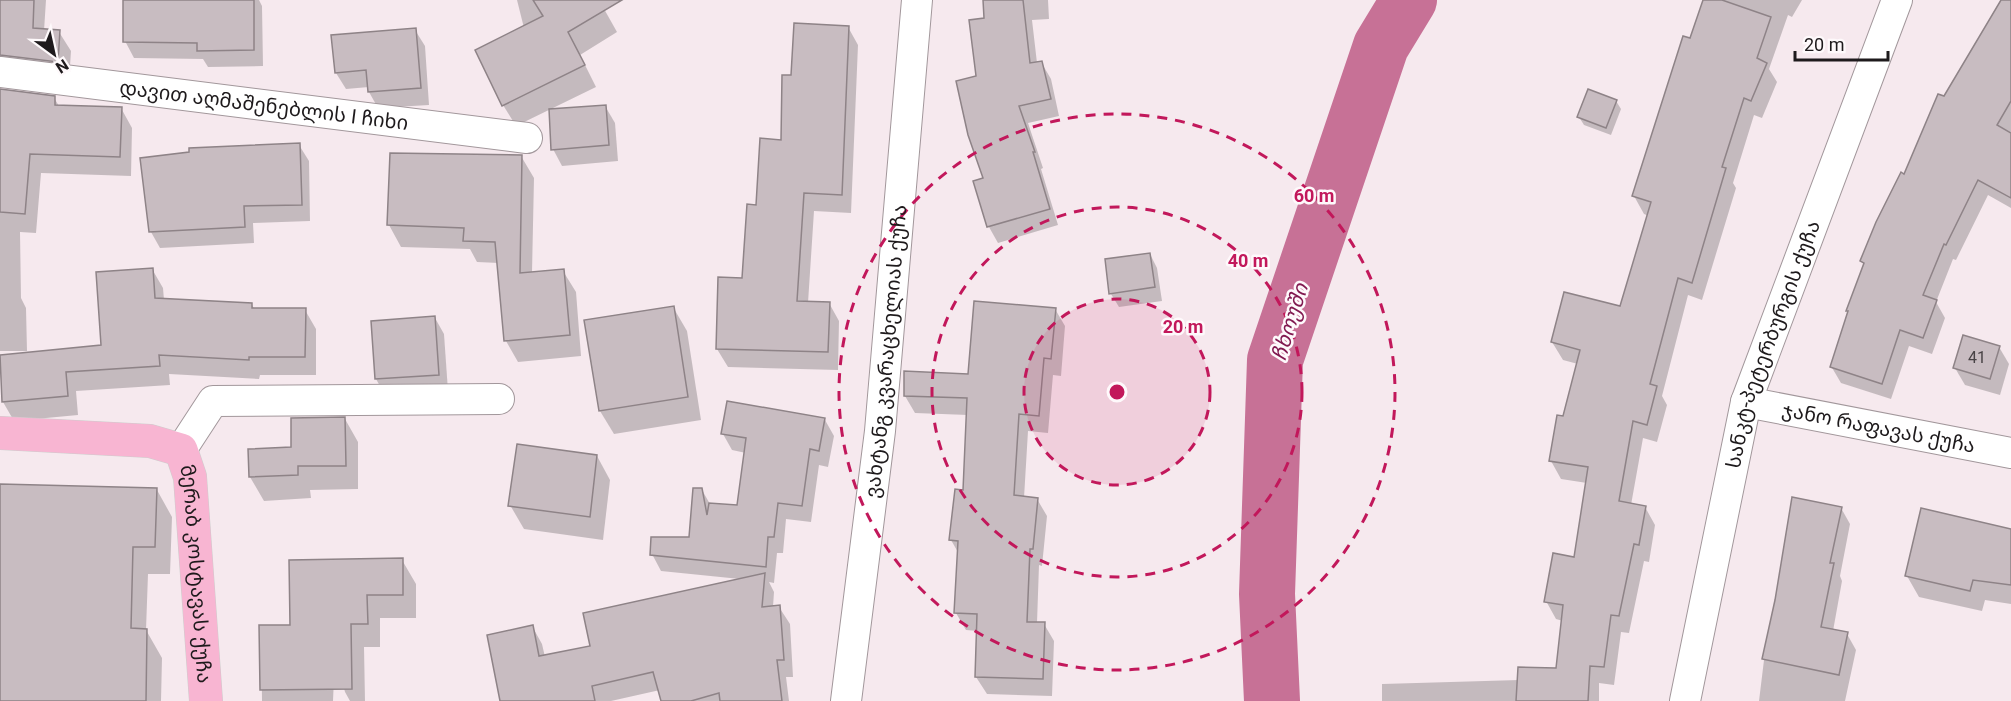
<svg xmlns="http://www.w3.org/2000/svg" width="2011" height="701" font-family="Roboto,'Noto Sans Georgian',sans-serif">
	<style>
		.shadow { fill: #0003 }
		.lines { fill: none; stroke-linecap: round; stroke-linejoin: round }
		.river { stroke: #c77196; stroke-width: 56 }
		.building { fill: #c8bcc1; stroke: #8e8387; stroke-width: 1.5 }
		.minor-casing { stroke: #a2979b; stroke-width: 32 }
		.major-casing { stroke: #cecdcd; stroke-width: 34 }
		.minor { stroke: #fff; stroke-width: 30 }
		.major { stroke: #f8b5d2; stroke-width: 33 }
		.ring { fill: none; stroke: #c2185b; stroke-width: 3; stroke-dasharray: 10 8 }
		.labels { text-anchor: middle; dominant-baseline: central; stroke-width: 5; stroke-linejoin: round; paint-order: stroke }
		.number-label { font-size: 16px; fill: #484245 }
		.street-label { font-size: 20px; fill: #1e1a1c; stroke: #fef9fb }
		.water-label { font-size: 21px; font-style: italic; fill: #811950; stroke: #fef9fb }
		.centre { fill: #c2185b; stroke: #fef9fb; stroke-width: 3 }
		.ring-label { font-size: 18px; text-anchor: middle; font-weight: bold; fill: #c2185b; stroke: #fef9fb; stroke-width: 5; stroke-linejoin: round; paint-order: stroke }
	</style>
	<rect width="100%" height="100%" fill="#f6e9ee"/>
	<g class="shadow">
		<polygon points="0,0 46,0 44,31 59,32 71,51 69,81 0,79"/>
		<polygon points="125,0 259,0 262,6 263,66 208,67 203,59 134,58 125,41"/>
		<polygon points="517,0 599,0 617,32 580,55 596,87 516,126 503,105 524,28"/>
		<polygon points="984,0 1048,0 1049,19 1032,20 1037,63 1041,62 1051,79 1059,116 1028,123 1043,168 1041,169 1058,225 998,243 989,227 975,182 985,179 978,77 985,19"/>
		<polygon points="1705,0 1802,0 1792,17 1788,15 1769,69 1777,82 1762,118 1754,115 1733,183 1736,188 1702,300 1688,295 1662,396 1667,405 1657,442 1643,438 1631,505 1645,507 1655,525 1649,562 1644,561 1629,633 1621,632 1614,685 1599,683 1599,701 1382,701 1382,684 1519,680 1557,669 1563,621 1556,619 1546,601 1575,559 1587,483 1561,479 1551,461 1565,418 1578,364 1563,360 1552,342 1621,308 1649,216 1644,214 1634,196"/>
		<polygon points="2002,0 2011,0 2011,208 1988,195 1956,260 1953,259 1936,302 1945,318 1932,354 1909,346 1891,399 1841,383 1831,366 1865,266 1862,261 1944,98"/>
		<polygon points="848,27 858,45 851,213 814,211 808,303 829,303 839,321 838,370 728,367 717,349 743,279 758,207 782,141 793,77"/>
		<polygon points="415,30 425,46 429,105 378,108 369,92 369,87 346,89 336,73"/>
		<polygon points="0,91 54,98 59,106 121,108 132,128 131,176 41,173 36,233 20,232 21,298 26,308 27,351 0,351"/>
		<polygon points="1616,101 1621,109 1611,135 1584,125 1579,117"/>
		<polygon points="605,106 615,123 618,161 562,166 553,149"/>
		<polygon points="299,145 309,161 310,221 253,223 254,243 160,248 151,232"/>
		<polygon points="521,156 534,178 532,273 563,271 576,292 581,356 518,362 506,341 499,263 477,262 470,249 401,247 389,225"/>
		<polygon points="1150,254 1157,268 1162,301 1119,307 1111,294"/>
		<polygon points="152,269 163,288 164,300 252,305 255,310 305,310 316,329 316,375 260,375 259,379 169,374 170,385 76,391 78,415 14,421 3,402 0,357 103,346"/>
		<polygon points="673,307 687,331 701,420 614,434 600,411 586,321"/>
		<polygon points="1055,309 1065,326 1061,376 1053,375 1048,433 1028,431 1024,498 1037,499 1047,516 1042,566 1039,565 1037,623 1044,624 1054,641 1052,696 987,694 976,677 978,631 966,630 956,613 959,554 951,540 964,492 968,415 915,413 905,396 969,375"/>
		<polygon points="435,318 444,334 448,391 385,395 376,379"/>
		<polygon points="1999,347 2009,364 2000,395 1965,385 1955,368"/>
		<polygon points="345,419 358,442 358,489 310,490 311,498 264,501 250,477 249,451 293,448"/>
		<polygon points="825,420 834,436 828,467 819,465 811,522 786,519 783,553 777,553 774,583 769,582 774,592 773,607 779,607 790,624 793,677 786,677 789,701 663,701 660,690 611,701 501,701 532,626 542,644 545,657 592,647 740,579 661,571 652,554 690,539 702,490 710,504 738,507 746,453 732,450 723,434"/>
		<polygon points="597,456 610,480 603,540 524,529 510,505"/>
		<polygon points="0,485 157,490 172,517 170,574 148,574 146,630 162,658 161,701 0,701"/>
		<polygon points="1841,508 1850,524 1840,576 1842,581 1833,631 1847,634 1856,650 1845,701 1759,701 1764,660 1776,600"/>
		<polygon points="2011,534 2011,604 1985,600 1982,611 1919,597 1907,576"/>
		<polygon points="402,560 416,584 416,618 380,618 380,647 364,647 365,701 350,701 345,692 335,655 333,701 262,701 261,627 291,626"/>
	</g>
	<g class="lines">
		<polyline class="river" points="1272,701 1267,594 1275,360 1381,46 1409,0"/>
	</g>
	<g class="building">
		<polygon points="0,0 34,0 33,28 60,30 58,62 0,55"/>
		<polygon points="123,0 254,0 254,50 197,51 197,43 123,42"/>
		<polygon points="533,0 622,0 568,32 585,65 502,106 475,50 543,16"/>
		<polygon points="983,0 1023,0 1030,63 1042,61 1051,99 1019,106 1035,152 1033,152 1050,209 987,227 973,181 983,178 968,135 956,81 976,76 969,20 984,18"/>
		<polygon points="1703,0 1722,0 1771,17 1757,58 1767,63 1751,101 1744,98 1722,167 1726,168 1692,283 1678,278 1650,384 1657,386 1647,425 1633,421 1619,501 1646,506 1639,545 1634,544 1619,616 1611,615 1604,667 1590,666 1588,701 1516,701 1518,667 1556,668 1563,605 1544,602 1553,553 1574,557 1588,467 1549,461 1557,415 1563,416 1580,350 1551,342 1564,292 1620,306 1651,202 1632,196 1683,36 1690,38"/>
		<polygon points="2001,0 2011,0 2011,101 1997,125 2011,133 2011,198 1978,180 1946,245 1944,244 1923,295 1937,300 1923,338 1900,330 1882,384 1830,367 1848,311 1846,311 1864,263 1860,261 1876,222 1901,172 1904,174 1938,94 1944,96"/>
		<polygon points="794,23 849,26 842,195 804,193 797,301 830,302 828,352 716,349 718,277 742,278 747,204 756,205 760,138 781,140 782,75 791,75"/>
		<polygon points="416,28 421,88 368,92 366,70 335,73 331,35"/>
		<polygon points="0,89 55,96 55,105 122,107 120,157 30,154 25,214 0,212"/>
		<polygon points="1588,89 1617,100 1606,128 1577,117"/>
		<polygon points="606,105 609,145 551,150 549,109"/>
		<polygon points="300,143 302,205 244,206 245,227 149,232 140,158 189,152 189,148"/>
		<polygon points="390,153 522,155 520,273 564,269 570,335 504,341 495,242 463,241 464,228 387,225"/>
		<polygon points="1150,253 1155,287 1109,294 1105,259"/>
		<polygon points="153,268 155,298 252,303 252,308 306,308 305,357 249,357 249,360 159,355 160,366 66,372 68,396 2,402 0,355 101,345 96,272"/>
		<polygon points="974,301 1056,308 1051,359 1044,358 1039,416 1019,414 1014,495 1038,498 1033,549 1030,549 1027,622 1045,622 1043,679 975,677 977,614 954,613 958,541 949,540 955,489 963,490 967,398 904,396 904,371 968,374"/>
		<polygon points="674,306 688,397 599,411 584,320"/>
		<polygon points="435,316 439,375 375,379 371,321"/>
		<polygon points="1963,335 2000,346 1990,379 1953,368"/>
		<polygon points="727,401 825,418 819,451 810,449 802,506 778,503 774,537 768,537 766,567 650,555 651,537 689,537 693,488 702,488 707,515 709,503 737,505 746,438 721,434"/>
		<polygon points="345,417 346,466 298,466 298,475 249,477 248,449 291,447 291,418"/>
		<polygon points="517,444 597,455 590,517 508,506"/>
		<polygon points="0,484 157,488 155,547 133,547 131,628 147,629 146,701 0,701"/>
		<polygon points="1792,497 1842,507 1830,563 1834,563 1821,627 1848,632 1839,675 1762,659 1775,600"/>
		<polygon points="1921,508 2011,529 2011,585 1973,580 1970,591 1905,576"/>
		<polygon points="403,558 403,595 367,595 368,624 351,624 352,689 260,690 259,625 290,625 289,560"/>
		<polygon points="765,573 762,607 780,605 784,660 777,660 782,701 720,701 719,693 691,701 661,701 653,672 592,686 595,701 500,701 487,635 533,625 539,656 590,646 583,613"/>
	</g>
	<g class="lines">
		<defs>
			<g id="minor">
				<path id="s1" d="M0 72 527 138"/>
				<path id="s2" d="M1746 402 2011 453"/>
				<polyline points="181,450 213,401 499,399"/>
				<path id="s3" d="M846 701 880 431 917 0"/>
				<path id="s4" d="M1685 701 1746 402 1897 0"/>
			</g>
			<g id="major">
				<path id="s5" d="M0 433 150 441 181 450 190 477 206 701"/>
			</g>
		</defs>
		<use href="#minor" class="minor-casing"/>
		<use href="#major" class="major-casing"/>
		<use href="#minor" class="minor"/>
		<use href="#major" class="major"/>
	</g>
	<circle cx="1117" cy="392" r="93" fill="#c2185b" fill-opacity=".12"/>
	<g class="ring">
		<circle cx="1117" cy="392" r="93"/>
		<circle cx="1117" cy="392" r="185"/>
		<circle cx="1117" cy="392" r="278"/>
	</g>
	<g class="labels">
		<g class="number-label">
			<text x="1977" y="357">41</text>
		</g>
		<g class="street-label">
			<text stroke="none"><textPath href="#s1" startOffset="266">დავით აღმაშენებლის I ჩიხი</textPath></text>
			<text stroke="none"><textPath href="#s4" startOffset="368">სანკტ-პეტერბურგის ქუჩა</textPath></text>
			<text stroke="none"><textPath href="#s3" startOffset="352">ვახტანგ კვარაცხელიას ქუჩა</textPath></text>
			<text stroke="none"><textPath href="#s2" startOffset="135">ჯანო რაფავას ქუჩა</textPath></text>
			<text stroke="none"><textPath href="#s5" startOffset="308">მერაბ კოსტავას ქუჩა</textPath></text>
		</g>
		<g class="water-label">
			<text transform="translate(1290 322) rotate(-73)">ჩხოუში</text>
		</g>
	</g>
	<circle cx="1117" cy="392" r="9" class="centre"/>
	<g class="ring-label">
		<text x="1314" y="202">60 m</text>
		<text x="1248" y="267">40 m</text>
		<text x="1183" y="333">20 m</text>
	</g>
	<g transform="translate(54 54) rotate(147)" stroke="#fef9fb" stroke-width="4.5" paint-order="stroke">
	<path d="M0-4.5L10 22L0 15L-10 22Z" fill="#1e1a1c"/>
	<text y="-9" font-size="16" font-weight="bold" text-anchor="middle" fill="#1e1a1c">N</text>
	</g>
	<path d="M1795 51v9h93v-9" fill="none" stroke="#1e1a1c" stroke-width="3"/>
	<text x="1804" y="51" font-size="18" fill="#1e1a1c" stroke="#fef9fb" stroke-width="4.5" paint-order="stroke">20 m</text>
</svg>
